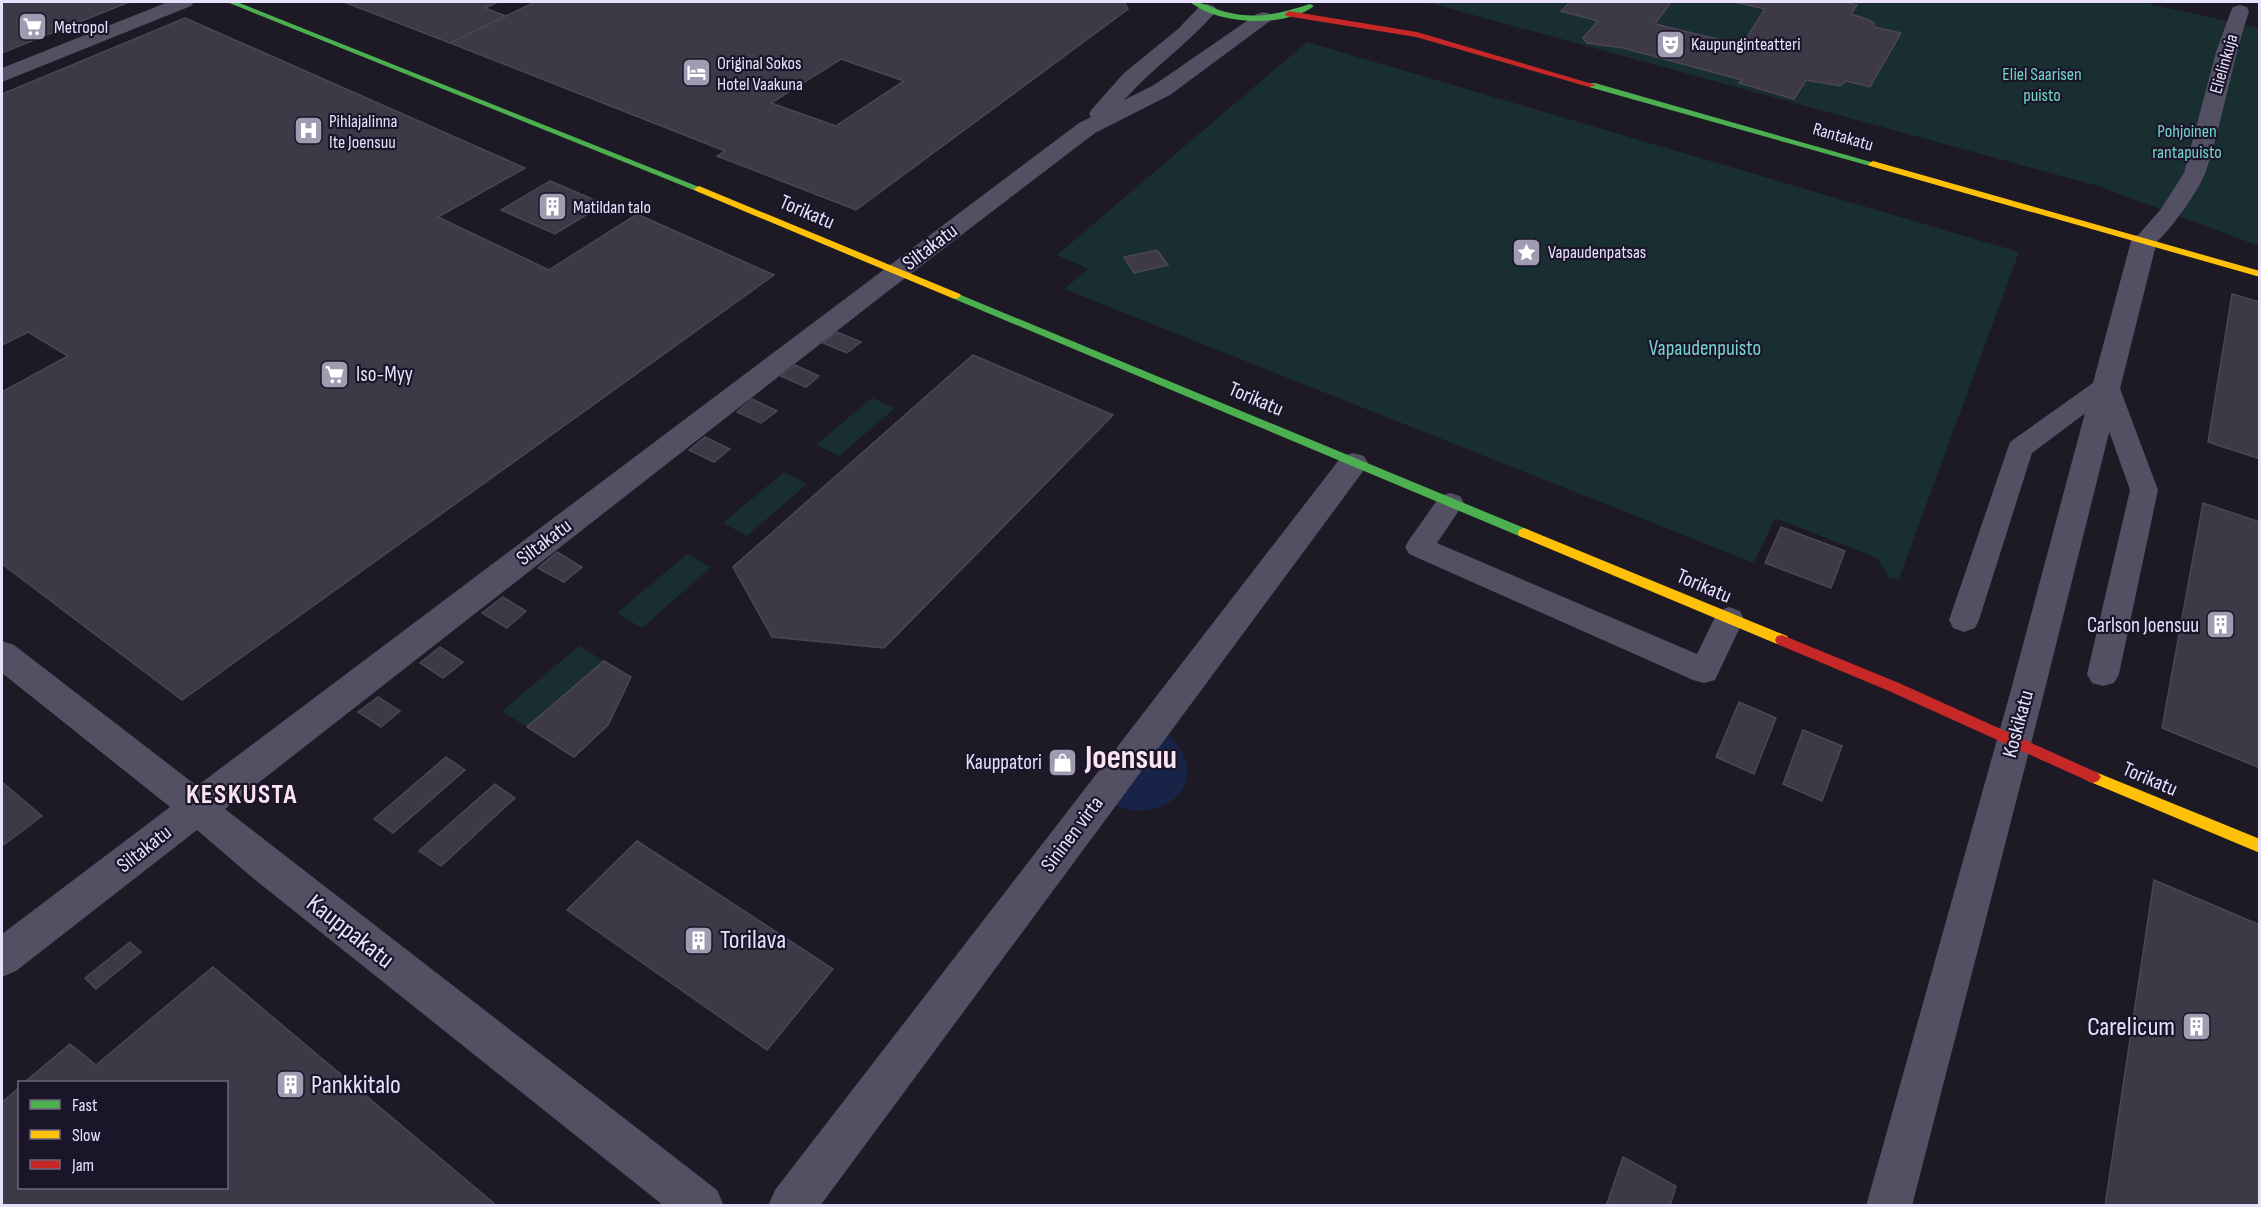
<svg xmlns="http://www.w3.org/2000/svg" width="2261" height="1207" font-family="'Sofia Sans Condensed',sans-serif">
	<style>
		.green { fill: #192e31 }
		.water { fill: #172448 }
		.building { fill: #3d3946; stroke: #4b4657; stroke-width: 1.5; fill-rule: evenodd }
		.lines { fill: none; stroke-linecap: round; stroke-linejoin: round }
		.lane { fill: #535064; fill-rule: evenodd }
		.street { fill: #535064; fill-rule: evenodd }
		.fast { fill: #4caf50; fill-rule: evenodd }
		.slow { fill: #ffc107; fill-rule: evenodd }
		.jam { fill: #c62828; fill-rule: evenodd }
		.labels { text-anchor: middle; dominant-baseline: central; stroke-width: 4.5; stroke-linejoin: round; paint-order: stroke }
		.far-poi-label { font-size: 18px; fill: #e7e1fb; stroke: #1b152a; text-anchor: start }
		.far-street-label { font-size: 18px; fill: #e7e1fb; stroke: #1b152a }
		.far-park-label { font-size: 18px; fill: #74d4c7; stroke: #1b152a }
		.street-label { font-size: 21px; fill: #e7e1fb; stroke: #1b152a }
		.park-label { font-size: 21px; fill: #74d4c7; stroke: #1b152a }
		.poi-label { font-size: 21px; fill: #e7e1fb; stroke: #1b152a; text-anchor: end }
		.near-street-label { font-size: 26px; fill: #e7e1fb; stroke: #1b152a }
		.near-poi-label { font-size: 26px; fill: #e7e1fb; stroke: #1b152a; text-anchor: start }
		.district-label { font-size: 27px; font-weight: bold; letter-spacing: 1.5px; fill: #fce3f0; stroke: #1b152a }
		.town-label { font-size: 33px; font-weight: bold; fill: #fce3f0; stroke: #1b152a }
	</style>
	<rect width="100%" height="100%" fill="#1d1a25"/>
	<g class="green">
		<polygon points="1426,2 2141,2 2259,28 2259,246 2098,186"/>
		<polygon points="1307,42 2019,252 1899,579 1889,578 1877,558 1775,518 1754,563 1064,289 1088,269 1057,255"/>
		<polygon points="872,398 895,408 839,456 816,445"/>
		<polygon points="784,472 807,484 747,536 723,523"/>
		<polygon points="687,554 711,567 642,628 617,613"/>
		<polygon points="579,646 604,661 527,727 502,711"/>
	</g>
	<path class="water" d="M1168 735C1201 764 1190 804 1146 810 1135 812 1124 808 1113 805Z"/>
	<g class="building">
		<polygon points="2,2 129,2 2,53"/>
		<polygon points="344,2 498,2 485,8 506,16 450,43"/>
		<path d="M535 2H1124L1128 9 856 210 717 156 725 151 450 43ZM841 59 904 81 836 126 771 103Z"/>
		<polygon points="1570,2 1671,2 1655,24 1742,45 1765,9 1735,2 1843,2 1857,5 1851,14 1869,20 1874,23 1874,27 1901,33 1870,87 1846,81 1840,86 1806,80 1794,99 1739,83 1742,80 1623,48 1587,43 1583,38 1598,21 1561,11"/>
		<polygon points="185,18 525,168 438,217 549,270 637,214 774,275 182,700 2,564 2,392 68,356 28,332 2,345 2,94"/>
		<polygon points="550,181 576,192 604,204 555,234 501,210"/>
		<polygon points="1157,250 1168,265 1134,273 1124,257"/>
		<polygon points="2232,294 2260,302 2260,459 2208,442"/>
		<polygon points="837,332 861,342 847,353 823,343"/>
		<polygon points="973,355 1113,415 884,648 772,637 733,567"/>
		<polygon points="795,365 819,376 806,387 781,376"/>
		<polygon points="752,399 777,411 761,423 737,412"/>
		<polygon points="705,437 730,449 714,462 689,450"/>
		<polygon points="2203,503 2260,522 2260,768 2162,728"/>
		<polygon points="1781,527 1845,551 1831,588 1765,563"/>
		<polygon points="557,552 582,567 564,582 538,568"/>
		<polygon points="503,597 526,611 507,628 482,613"/>
		<polygon points="440,647 463,662 443,678 420,663"/>
		<polygon points="604,661 631,677 608,725 574,757 527,727"/>
		<polygon points="378,697 400,711 381,727 358,712"/>
		<polygon points="1739,702 1776,718 1754,774 1716,757"/>
		<polygon points="1803,730 1842,746 1822,801 1783,784"/>
		<polygon points="446,757 465,770 393,833 374,819"/>
		<polygon points="2,782 42,816 2,846"/>
		<polygon points="495,784 515,798 441,866 419,851"/>
		<polygon points="637,841 833,969 767,1050 567,910"/>
		<polygon points="2154,880 2260,925 2260,1206 2105,1206"/>
		<polygon points="130,942 141,952 96,989 85,978"/>
		<polygon points="213,967 225,977 497,1206 2,1206 2,1102 20,1087 20,1188 226,1188 226,1082 25,1082 70,1044 96,1065"/>
		<polygon points="1623,1157 1676,1186 1670,1206 1606,1206"/>
	</g>
	<g class="lines">
		<g class="lane">
			<path d="M2240 5 2247 7 2249 11C2232 63 2223 118 2206 171 2200 189 2169 233 2153 245 2148 249 2142 247 2136 246L2133 241 2161 209 2184 173 2216 52 2231 11 2233 7Z"/>
			<polygon points="2106,378 2115,380 2119,386 2158,490 2119,674 2114,683 2103,686 2092,683 2087,674 2130,490 2099,403 2032,453 1979,620 1975,628 1964,632 1953,628 1949,620 2010,442 2097,380"/>
			<polygon points="1450,493 1460,496 1464,503 1437,543 1697,654 1718,611 1729,607 1740,611 1744,619 1715,680 1704,683 1693,680 1409,554 1405,547 1409,540 1440,496"/>
		</g>
		<g class="street">
			<polygon points="168,2 194,2 191,6 2,82 2,68"/>
			<path d="M1207 4 1214 6 1217 10 1214 14C1186 45 1152 69 1124 100L1154 85 1257 14 1264 12 1271 14 1274 18 1170 95 1095 133 883 295 225 809 717 1190 724 1206H664L254 879 197 830 16 971 2 977V934L170 807 2 673V641L14 645 197 786 1079 123 1091 117 1089 114 1092 109 1124 73 1178 29 1200 6Z"/>
			<polygon points="2144,233 2153,236 2157,241 2043,697 1912,1206 1866,1206 2009,697 2131,241 2135,236"/>
			<polygon points="1353,453 1364,456 1368,463 1364,470 820,1206 768,1206 775,1190 1342,456"/>
		</g>
		<g class="fast">
			<polygon points="227,2 237,2 704,189 696,191"/>
			<path d="M1190 2C1203 1 1213 9 1226 12 1257 20 1281 13 1310 4L1314 6C1285 28 1218 25 1190 2Z"/>
			<polygon points="1589,83 1595,83 1878,164 1870,166 1589,87"/>
			<polygon points="956,293 1529,530 1530,533 1524,538 1519,536 952,298 951,296"/>
		</g>
		<g class="slow">
			<polygon points="1873,161 2260,271 2260,277 1870,166 1868,164"/>
			<polygon points="699,186 960,294 961,296 956,299 952,298 696,191 694,189"/>
			<polygon points="1524,528 1787,636 1789,640 1787,644 1777,644 1519,536 1518,533 1519,530"/>
			<polygon points="2093,771 2260,839 2260,853 2088,781 2085,777 2088,773"/>
		</g>
		<g class="jam">
			<polygon points="1289,11 1417,32 1596,85 1589,87 1416,37 1286,16 1285,14"/>
			<polygon points="1782,635 1899,683 2098,773 2101,777 2098,781 2093,783 2088,781 1889,691 1777,644 1775,640 1777,636"/>
		</g>
	</g>
	<defs>
		<symbol id="supermarket-square" viewBox="-11 -11 22 22"><rect x="-9" y="-9" width="18" height="18" rx="4" fill="#a09bb0" stroke="#1b152a"/><path d="M-6-5.5h2.5l.6 2H6L4.5 2H-2.5L-4.4-4H-6ZM-1.5 3.2a1.3 1.3 0 1 0 .1 0ZM3 3.2a1.3 1.3 0 1 0 .1 0Z" fill="#fff"/></symbol>
		<symbol id="theatre-square" viewBox="-11 -11 22 22"><rect x="-9" y="-9" width="18" height="18" rx="4" fill="#a09bb0" stroke="#1b152a"/><path d="M-5-5.5Q0-4 5-5.5V0Q5 5 0 6Q-5 5-5 0ZM-3.3-2.5H-1v1.5H-3.3ZM1-2.5H3.3v1.5H1ZM-2.8 1Q0 5.5 2.8 1Z" fill="#fff"/></symbol>
		<symbol id="hotel-square" viewBox="-11 -11 22 22"><rect x="-9" y="-9" width="18" height="18" rx="4" fill="#a09bb0" stroke="#1b152a"/><path d="M-6-4.5h1.5V1H6V5H4.5V3h-9V5H-6ZM-4 0a1.8 1.8 0 1 1 3.6 0ZM.5 0V-2.5h3Q6-2.5 6 0Z" fill="#fff"/></symbol>
		<symbol id="hospital-square" viewBox="-11 -11 22 22"><rect x="-9" y="-9" width="18" height="18" rx="4" fill="#a09bb0" stroke="#1b152a"/><path d="M-5-5h3v3.5h4V-5h3V5h-3V1.5h-4V5h-3Z" fill="#fff"/></symbol>
		<symbol id="building-square" viewBox="-11 -11 22 22"><rect x="-9" y="-9" width="18" height="18" rx="4" fill="#a09bb0" stroke="#1b152a"/><path d="M-4-6H4V6H1V3H-1V6H-4ZM-2.5-4.3h1.7v1.8h-1.7ZM.8-4.3h1.7v1.8H.8ZM-2.5-1h1.7V.8h-1.7ZM.8-1h1.7V.8H.8Z" fill="#fff"/></symbol>
		<symbol id="sight-square" viewBox="-11 -11 22 22"><rect x="-9" y="-9" width="18" height="18" rx="4" fill="#a09bb0" stroke="#1b152a"/><path d="M0-6L1.8-2.2L6-1.7L2.9 1.2L3.7 5.4L0 3.3L-3.7 5.4L-2.9 1.2L-6-1.7L-1.8-2.2Z" fill="#fff"/></symbol>
		<symbol id="shop-square" viewBox="-11 -11 22 22"><rect x="-9" y="-9" width="18" height="18" rx="4" fill="#a09bb0" stroke="#1b152a"/><path d="M-5-2.5h2.3a2.7 3.5 0 0 1 5.4 0H5L5.5 6h-11ZM-1.5-2.5h3a1.5 2.3 0 0 0-3 0Z" fill="#fff"/></symbol>
	</defs>
	<g fill-rule="evenodd">
		<use href="#supermarket-square" x="16" y="10" width="33" height="33"/>
		<use href="#theatre-square" x="1654" y="28" width="33" height="33"/>
		<use href="#hotel-square" x="680" y="56" width="33" height="33"/>
		<use href="#hospital-square" x="292" y="114" width="33" height="33"/>
		<use href="#building-square" x="536" y="190" width="33" height="33"/>
		<use href="#sight-square" x="1510" y="236" width="33" height="33"/>
		<use href="#supermarket-square" x="318" y="358" width="33" height="33"/>
		<use href="#building-square" x="2204" y="608" width="33" height="33"/>
		<use href="#shop-square" x="1046" y="746" width="33" height="33"/>
		<use href="#building-square" x="682" y="924" width="33" height="33"/>
		<use href="#building-square" x="2180" y="1010" width="33" height="33"/>
		<use href="#building-square" x="274" y="1068" width="33" height="33"/>
	</g>
	<g class="labels">
		<g class="far-poi-label">
			<text x="54" y="27">Metropol</text>
			<text x="1691" y="44">Kaupunginteatteri</text>
			<text x="717" y="63">Original Sokos<tspan x="717" dy="21">Hotel Vaakuna</tspan></text>
			<text x="329" y="121">Pihlajalinna<tspan x="329" dy="21">Ite Joensuu</tspan></text>
			<text x="573" y="207">Matildan talo</text>
			<text x="1548" y="252">Vapaudenpatsas</text>
		</g>
		<g class="far-street-label">
			<text transform="translate(2224 64) rotate(-74)">Elielinkuja</text>
			<text transform="translate(1843 137) rotate(16)">Rantakatu</text>
		</g>
		<g class="far-park-label">
			<text x="2042" y="74">Eliel Saarisen<tspan x="2042" dy="21">puisto</tspan></text>
			<text x="2187" y="131">Pohjoinen<tspan x="2187" dy="21">rantapuisto</tspan></text>
		</g>
		<g class="street-label">
			<text transform="translate(807 212) rotate(23)">Torikatu</text>
			<text transform="translate(930 247) rotate(-37)">Siltakatu</text>
			<text transform="translate(1256 399) rotate(23)">Torikatu</text>
			<text transform="translate(544 542) rotate(-37)">Siltakatu</text>
			<text transform="translate(1704 586) rotate(23)">Torikatu</text>
			<text transform="translate(2018 724) rotate(-75)">Koskikatu</text>
			<text transform="translate(2150 779) rotate(23)">Torikatu</text>
			<text transform="translate(1072 834) rotate(-53)">Sininen virta</text>
			<text transform="translate(144 849) rotate(-38)">Siltakatu</text>
		</g>
		<g class="park-label">
			<text x="1705" y="348">Vapaudenpuisto</text>
		</g>
		<g class="poi-label">
			<text x="356" y="374" text-anchor="start">Iso-Myy</text>
			<text x="2199" y="625">Carlson Joensuu</text>
			<text x="1042" y="762">Kauppatori</text>
		</g>
		<g class="near-street-label">
			<text transform="translate(350 932) rotate(38)">Kauppakatu</text>
		</g>
		<g class="near-poi-label">
			<text x="720" y="940">Torilava</text>
			<text x="2175" y="1027" text-anchor="end">Carelicum</text>
			<text x="311" y="1085">Pankkitalo</text>
		</g>
		<g class="district-label">
			<text x="242" y="795">KESKUSTA</text>
		</g>
		<g class="town-label">
			<text x="1131" y="758">Joensuu</text>
		</g>
	</g>
	<rect width="2261" height="1207" fill="none" stroke="#e7e1fb" stroke-width="6"/>
	<rect x="18" y="1081" width="210" height="108" fill="#1b152a" stroke="#6d677e" stroke-width="1.5"/>
	<rect x="30" y="1100" width="30" height="9" fill="#4caf50" stroke="#6d677e" stroke-width="1.5"/>
	<text x="72" y="1111" font-size="18" fill="#e7e1fb">Fast</text>
	<rect x="30" y="1130" width="30" height="9" fill="#ffc107" stroke="#6d677e" stroke-width="1.5"/>
	<text x="72" y="1141" font-size="18" fill="#e7e1fb">Slow</text>
	<rect x="30" y="1160" width="30" height="9" fill="#c62828" stroke="#6d677e" stroke-width="1.5"/>
	<text x="72" y="1171" font-size="18" fill="#e7e1fb">Jam</text>
</svg>
